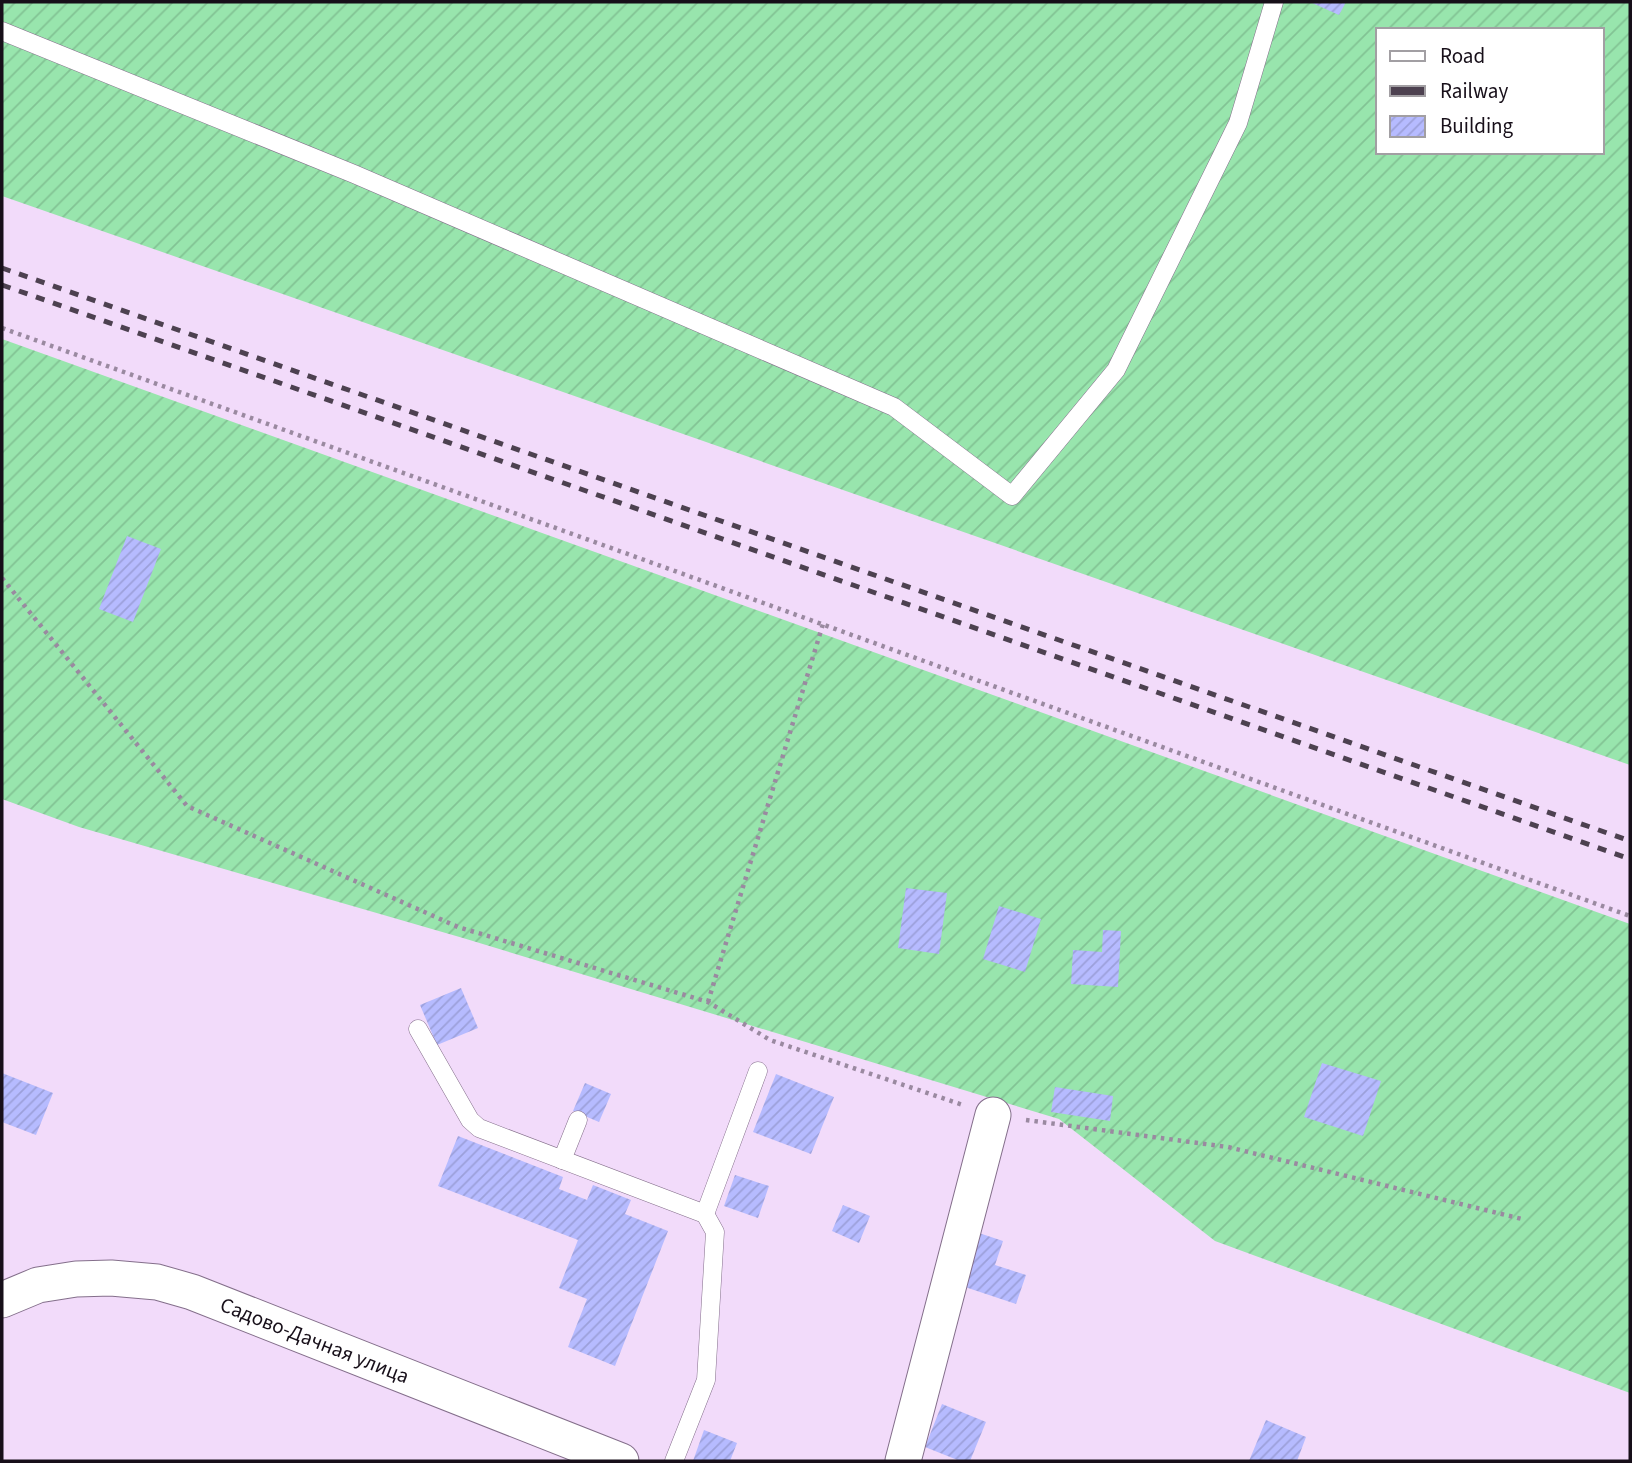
<svg xmlns="http://www.w3.org/2000/svg" width="1632" height="1463" font-family="'Source Sans 3',sans-serif">
	<style>
		.garden { fill: url(#garden-furrows); fill-rule: evenodd }
		.building { fill: url(#building-hatch) }
		.lines { fill: none; stroke-linecap: round; stroke-linejoin: round }
		.service-casing { stroke: #846f8b; stroke-width: 19 }
		.minor-casing { stroke: #846f8b; stroke-width: 37 }
		.path { stroke: #9a89a0; stroke-width: 4.5; stroke-dasharray: 3.5 5; stroke-linecap: butt }
		.service { stroke: #fff; stroke-width: 18 }
		.minor { stroke: #fff; stroke-width: 35 }
		.rail { stroke: #4d4150; stroke-width: 5; stroke-dasharray: 9 9; stroke-linecap: butt }
		.labels { text-anchor: middle; dominant-baseline: central; stroke-width: 6; stroke-linejoin: round; paint-order: stroke }
		.street-label { font-size: 21px; fill: #170f19; stroke: #fff }
	</style>
	<defs>
		<pattern id="garden-furrows" width="10" height="10" patternUnits="userSpaceOnUse" patternTransform="scale(1.75)"><rect width="10" height="10" fill="#98e5ad"/><path d="M-1 1l2-2M0 10L10 0M9 11l2-2" fill="none" stroke="#82c394"/></pattern>
		<pattern id="building-hatch" width="6" height="6" patternUnits="userSpaceOnUse" patternTransform="scale(1.75)"><rect width="6" height="6" fill="#b6bbff"/><path d="M-1 1l2-2M0 6l6-6M5 7l2-2" fill="none" stroke="#9ca0da"/></pattern>
	</defs>
	<rect width="100%" height="100%" fill="#f2dbfa"/>
	<g class="garden">
		<path d="M2 2H1630V765L2 196ZM1378 30H1602V152H1378Z"/>
		<polygon points="2,339 1630,924 1630,1393 1215,1241 1059,1119 463,938 79,827 2,799"/>
	</g>
	<g class="building">
		<polygon points="1310,2 1346,2 1339,15"/>
		<polygon points="127,536 161,549 133,622 99,609"/>
		<polygon points="906,888 947,893 939,954 898,948"/>
		<polygon points="999,906 1041,919 1025,972 983,959"/>
		<polygon points="1103,930 1121,931 1118,987 1071,984 1073,950 1102,952"/>
		<polygon points="461,988 478,1028 437,1045 420,1005"/>
		<polygon points="1322,1063 1381,1081 1363,1136 1304,1117"/>
		<polygon points="2,1073 53,1093 36,1135 2,1122"/>
		<polygon points="776,1074 834,1097 811,1154 753,1132"/>
		<polygon points="585,1083 611,1094 599,1122 573,1111"/>
		<polygon points="1055,1087 1113,1096 1110,1121 1051,1112"/>
		<polygon points="458,1136 563,1177 559,1189 587,1200 593,1185 631,1200 625,1214 668,1231 615,1366 568,1347 587,1299 559,1288 578,1240 438,1186"/>
		<polygon points="735,1175 769,1186 758,1218 724,1206"/>
		<polygon points="843,1205 870,1216 859,1243 832,1231"/>
		<polygon points="976,1232 1003,1241 995,1265 1026,1275 1016,1304 959,1285"/>
		<polygon points="942,1404 986,1422 970,1461 960,1461 925,1447"/>
		<polygon points="1266,1420 1306,1437 1297,1461 1249,1461"/>
		<polygon points="704,1430 737,1443 730,1461 693,1461"/>
	</g>
	<g class="lines">
		<defs>
			<g id="service">
				<polyline points="2,31 354,174 894,407 1012,496 1116,370 1238,123 1274,2"/>
				<polyline points="418,1029 470,1120 479,1128 705,1214 715,1232 706,1380 674,1461"/>
				<polyline points="562,1160 578,1120"/>
				<polyline points="705,1214 758,1071"/>
			</g>
			<g id="minor">
				<path id="s1" d="M2 1300 38 1285 76 1279 111 1278 157 1282 192 1292 621 1461"/>
				<polyline points="903,1461 993,1115"/>
			</g>
		</defs>
		<use href="#service" class="service-casing"/>
		<use href="#minor" class="minor-casing"/>
		<g class="path">
			<polyline points="2,328 1630,916"/>
			<polyline points="2,578 187,806 458,927 708,1002 770,1040 963,1105"/>
			<polyline points="708,1002 823,624"/>
			<polyline points="1026,1120 1228,1147 1522,1219"/>
		</g>
		<use href="#service" class="service"/>
		<use href="#minor" class="minor"/>
		<g class="rail">
			<polyline points="2,268 1630,841"/>
			<polyline points="2,285 1630,859"/>
		</g>
	</g>
	<g class="labels">
		<g class="street-label">
			<text stroke="none"><textPath href="#s1" startOffset="327">Садово-Дачная улица</textPath></text>
		</g>
	</g>
	<rect width="1632" height="1463" fill="none" stroke="#170f19" stroke-width="7"/>
	<rect x="1376" y="28" width="228" height="126" fill="#ffffff" stroke="#a29fa3" stroke-width="2"/>
	<rect x="1390" y="51" width="35" height="10" fill="#ffffff" stroke="#a29fa3" stroke-width="2"/>
	<text x="1440" y="63" font-size="21" fill="#170f19">Road</text>
	<rect x="1390" y="86" width="35" height="10" fill="#4d4150" stroke="#a29fa3" stroke-width="2"/>
	<text x="1440" y="98" font-size="21" fill="#170f19">Railway</text>
	<rect x="1390" y="116" width="35" height="21" fill="url(#building-hatch)" stroke="#a29fa3" stroke-width="2"/>
	<text x="1440" y="133" font-size="21" fill="#170f19">Building</text>
</svg>
